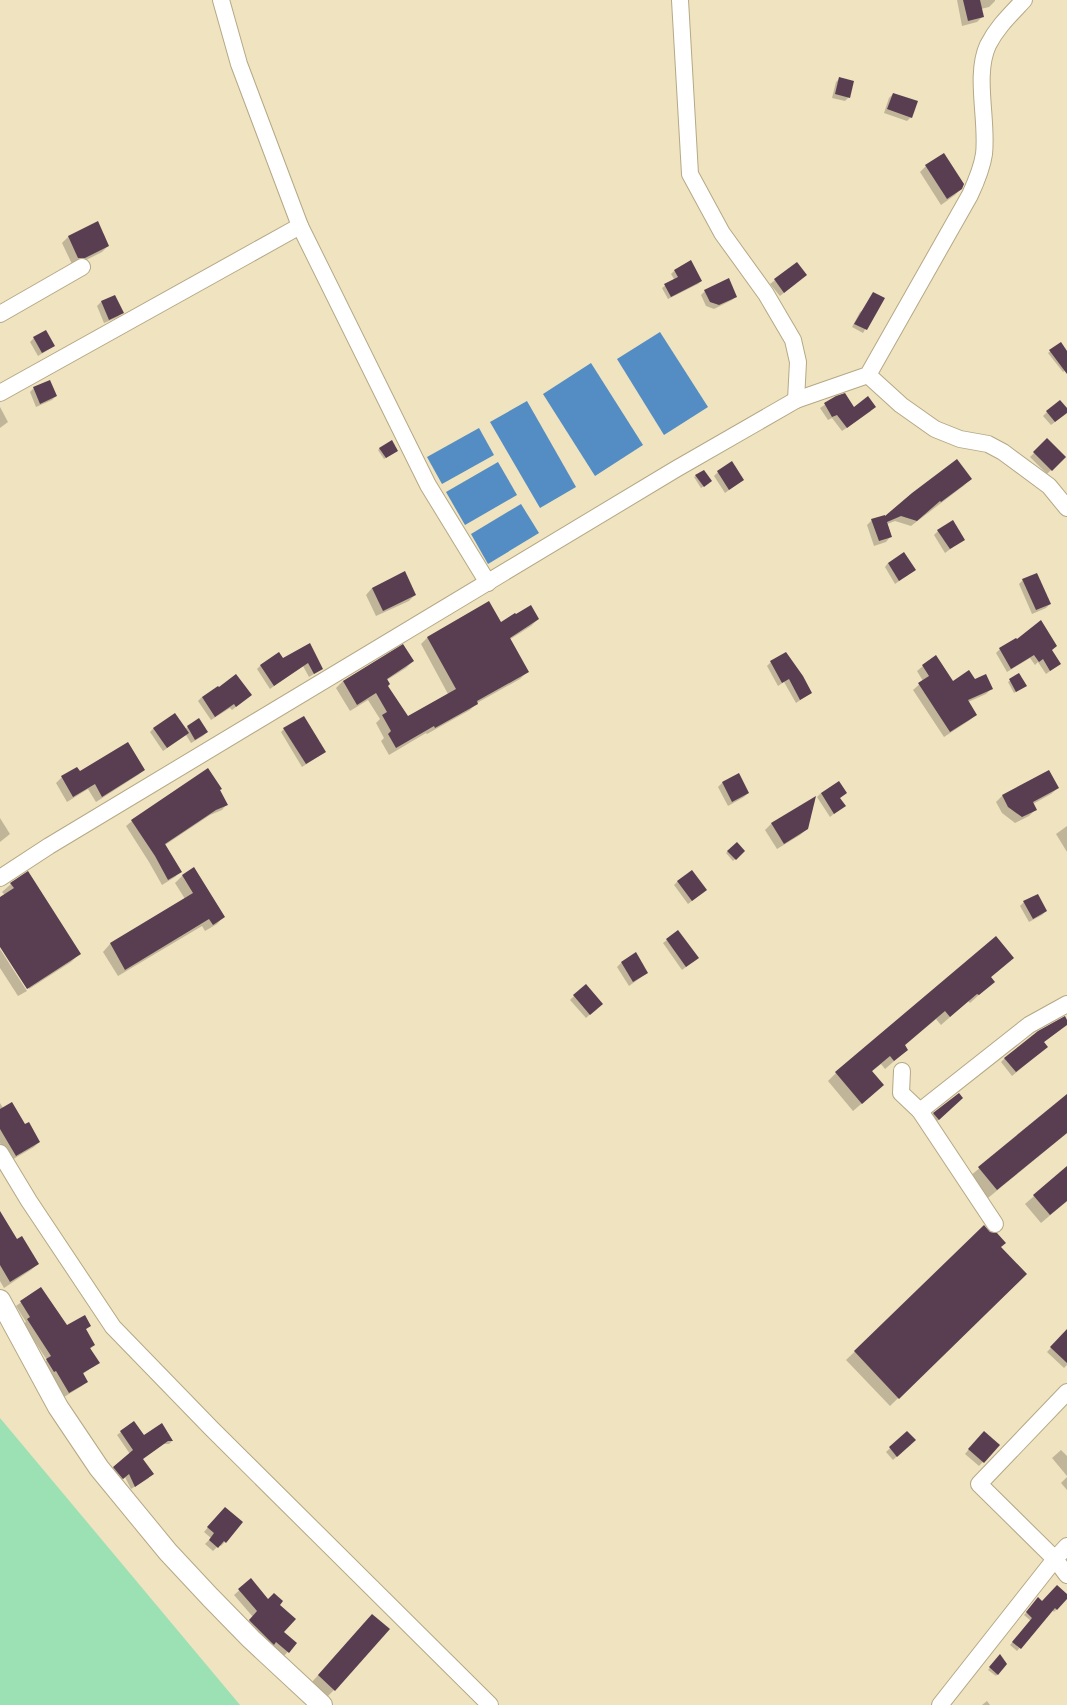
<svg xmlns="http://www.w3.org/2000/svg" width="1067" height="1705" font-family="'Public Sans',sans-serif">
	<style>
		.green { fill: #9be1b4 }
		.water { fill: #538dc3 }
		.shadow { fill: #0003 }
		.building { fill: #593e52 }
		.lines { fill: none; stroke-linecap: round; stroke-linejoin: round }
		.minor-casing { stroke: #b5a886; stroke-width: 18 }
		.major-casing { stroke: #b5a886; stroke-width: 22 }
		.minor { stroke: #fff; stroke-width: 16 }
		.major { stroke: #fff; stroke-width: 20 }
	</style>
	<rect width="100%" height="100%" fill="#f0e3bf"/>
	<polygon class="green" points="0,1418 240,1705 0,1705"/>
	<g class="water">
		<polygon points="660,332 708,407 664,435 617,359"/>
		<polygon points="591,363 643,445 595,476 543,394"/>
		<polygon points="527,401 576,487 540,508 490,422"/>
		<polygon points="479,428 494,455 442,484 427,457"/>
		<polygon points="498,462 517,495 465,525 446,492"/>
		<polygon points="521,504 539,533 488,564 471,534"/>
	</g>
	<g class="shadow">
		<polygon points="957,0 995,0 995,1 989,7 981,9 983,16 977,22 962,26"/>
		<polygon points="840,78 849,97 845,101 832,98 836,82"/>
		<polygon points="893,94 911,117 907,121 884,113 889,98"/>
		<polygon points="926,166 961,189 955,195 941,205 920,172"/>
		<polygon points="97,223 108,246 102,252 78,264 72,264 62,243 68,237"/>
		<polygon points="797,263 806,275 780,296 770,284"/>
		<polygon points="674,271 701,281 698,284 668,299 662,288 674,279 671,274"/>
		<polygon points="705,291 736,296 732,300 714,309 706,306 701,295"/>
		<polygon points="873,294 883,299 863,333 852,327 860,312 863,310"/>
		<polygon points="115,296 122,313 118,317 104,323 97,306 101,302"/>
		<polygon points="34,338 54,346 38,356 30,342"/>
		<polygon points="1061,344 1067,352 1067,369 1063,372 1048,353"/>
		<polygon points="34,388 56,396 52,400 36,407 30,392"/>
		<polygon points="836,397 853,408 871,411 842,431 832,418 828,420 820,408"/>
		<polygon points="0,407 8,422 0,428"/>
		<polygon points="1067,410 1064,415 1051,425 1043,416 1047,412"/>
		<polygon points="1047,440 1064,457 1047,474 1030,457"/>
		<polygon points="380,448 395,452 384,459 378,450"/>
		<polygon points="704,471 709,483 701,488 694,477"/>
		<polygon points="718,472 743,480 725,493 714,476"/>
		<polygon points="966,484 911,526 895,521 887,524 891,536 886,542 874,546 867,525 872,520 885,518"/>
		<polygon points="938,531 964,539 945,553 934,535"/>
		<polygon points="888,563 915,570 895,584 885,567"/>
		<polygon points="404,573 415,595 409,601 376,616 366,595 372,588"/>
		<polygon points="1023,580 1050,604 1046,608 1032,614 1019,584"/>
		<polygon points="538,619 531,626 509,640 527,672 520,679 477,703 470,710 427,734 426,733 389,755 381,741 384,738 376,723 380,719 368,700 350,711 336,688 343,681 403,645 413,661 406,668 387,680 387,686 407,717 448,694 421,644 428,637 500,623"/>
		<polygon points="309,645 322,669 309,677 303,666 270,689 257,669 261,665 283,660"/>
		<polygon points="1000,649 1051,650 1060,664 1046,674 1038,662 1035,665 1030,658 1007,672 996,653"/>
		<polygon points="771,662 811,693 796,703 784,682 778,686 767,666"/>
		<polygon points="923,666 952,682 974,680 992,688 986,694 968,702 975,715 970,720 944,737 913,690 923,681 917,671"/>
		<polygon points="1018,675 1024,687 1014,693 1008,682"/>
		<polygon points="251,695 232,710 230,708 211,720 198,701 202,697"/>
		<polygon points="199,719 207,732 203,736 191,743 186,735 163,751 150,732 154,728 185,729"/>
		<polygon points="284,729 325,752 302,767 281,732"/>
		<polygon points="77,768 80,773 144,770 138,775 96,802 88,789 67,802 56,783 62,777"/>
		<polygon points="1049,771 1058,788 1051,794 1033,804 1036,809 1029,816 1015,823 1002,813 996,802 1002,796"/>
		<polygon points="739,774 748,793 744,797 728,806 718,787 722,783"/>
		<polygon points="219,790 227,804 222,810 210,815 165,845 180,872 175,877 162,885 149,862 126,826 132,821"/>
		<polygon points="821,793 846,793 839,798 844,806 830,817 817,797"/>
		<polygon points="814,798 807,829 800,835 777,849 765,830 771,824"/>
		<polygon points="0,818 10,834 0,842"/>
		<polygon points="1067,826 1067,852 1056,834"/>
		<polygon points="737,843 744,851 733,861 726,853"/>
		<polygon points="194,869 224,916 217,924 205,931 202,926 118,976 103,952 110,944 185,899 175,883 182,876"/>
		<polygon points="678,881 706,890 688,904 674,885"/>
		<polygon points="11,884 80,953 71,962 29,989 0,945 0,898 5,895 2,892"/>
		<polygon points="1024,902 1046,911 1042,915 1029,922 1020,906"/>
		<polygon points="678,932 698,958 682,970 663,943"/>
		<polygon points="0,949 27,991 18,996 0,968"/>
		<polygon points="621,963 647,973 629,986 617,967"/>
		<polygon points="1004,966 990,978 993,982 970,1003 968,1001 941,1025 936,1019 904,1046 907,1050 885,1069 881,1064 871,1072 874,1093 853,1111 828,1081 836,1073"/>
		<polygon points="574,996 597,1008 586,1018 570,1000"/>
		<polygon points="1067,1021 1067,1024 1044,1042 1043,1050 1012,1076 1001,1062 1005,1058"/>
		<polygon points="1067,1096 1067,1133 988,1198 970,1176"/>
		<polygon points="958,1102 935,1123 930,1117 934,1113"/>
		<polygon points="0,1103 3,1108 25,1126 39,1142 34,1147 10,1161 0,1143"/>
		<polygon points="1067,1167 1067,1201 1041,1223 1025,1204"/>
		<polygon points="0,1213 17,1240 38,1264 31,1270 4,1288 0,1281"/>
		<polygon points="984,1226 1000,1247 1026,1274 890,1406 846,1360"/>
		<polygon points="41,1288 67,1326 89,1326 85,1330 94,1345 90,1349 98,1362 83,1374 87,1381 82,1386 64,1397 51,1375 42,1365 47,1360 23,1324 26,1322 16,1306"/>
		<polygon points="1062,1336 1067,1341 1067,1365 1064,1368 1047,1352"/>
		<polygon points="121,1432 172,1441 169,1444 164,1444 142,1459 149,1478 131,1489 125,1477 119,1482 110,1471 130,1454 117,1435"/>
		<polygon points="907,1432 910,1444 893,1460 886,1452"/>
		<polygon points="980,1436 999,1445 979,1466 965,1454"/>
		<polygon points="1061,1450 1067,1456 1067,1476 1052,1458"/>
		<polygon points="1067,1477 1067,1490 1061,1483"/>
		<polygon points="221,1512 241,1523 225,1542 221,1546 219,1545 213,1551 205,1544 211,1538 204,1532"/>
		<polygon points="251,1580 268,1600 278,1605 283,1632 296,1643 283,1657 244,1626 253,1617 234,1595"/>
		<polygon points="1067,1595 1067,1597 1057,1609 1054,1612 1052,1610 1017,1651 1010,1645 1031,1621 1024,1615 1038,1599 1042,1602"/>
		<polygon points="366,1621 334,1690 328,1696 312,1682"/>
		<polygon points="1000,1656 1006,1664 996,1676 988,1670"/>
		<polygon points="987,1701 990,1705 982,1705"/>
	</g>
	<g class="building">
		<polygon points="963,0 980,0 984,17 968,21"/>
		<polygon points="839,77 854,81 850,98 835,94"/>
		<polygon points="893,93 918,101 912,118 887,109"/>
		<polygon points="944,153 964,184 962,189 947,199 925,165"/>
		<polygon points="98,221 109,246 85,258 78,258 68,236"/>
		<polygon points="691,260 702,281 671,297 664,284 678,277 674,270"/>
		<polygon points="797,262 807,275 784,293 774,279"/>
		<polygon points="729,278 737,297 719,305 710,302 704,290"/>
		<polygon points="873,292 885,298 867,330 854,324"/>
		<polygon points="115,295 124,313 109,320 101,301"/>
		<polygon points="46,330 55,346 42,353 33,337"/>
		<polygon points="1061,342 1067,351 1067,374 1049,350"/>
		<polygon points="50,380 57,396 40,404 33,387"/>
		<polygon points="845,393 854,407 868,396 876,407 847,428 837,415 832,417 824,403 836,396"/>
		<polygon points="1060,400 1067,408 1067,413 1055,422 1046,411"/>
		<polygon points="1047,438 1066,457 1052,471 1033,452"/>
		<polygon points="392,440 398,451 386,458 379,448"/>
		<polygon points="957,459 972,479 941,502 940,501 917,521 901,516 887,522 892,537 879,541 871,519 885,515 885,516 912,493"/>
		<polygon points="732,461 744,480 729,490 717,471"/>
		<polygon points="704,470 712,481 704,487 695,475"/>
		<polygon points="953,520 965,540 950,549 937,530"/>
		<polygon points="904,552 916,570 899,581 888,563"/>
		<polygon points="405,571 416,595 383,611 372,588"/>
		<polygon points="1037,573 1051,604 1036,610 1022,579"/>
		<polygon points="489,601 501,622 515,613 516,614 531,605 539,619 510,638 529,672 477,701 478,704 435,728 434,726 396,748 388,734 391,731 382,715 387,712 376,693 357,705 343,681 403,644 414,661 387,679 390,684 388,686 408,716 456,689 427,637"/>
		<polygon points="1041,620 1057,646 1052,650 1061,664 1050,671 1043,659 1039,662 1034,655 1011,669 999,648 1016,638 1017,639"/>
		<polygon points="310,643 323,669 314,674 308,663 274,686 260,665 279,652 283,658"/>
		<polygon points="786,652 803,676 812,693 800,700 789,679 782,683 770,661"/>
		<polygon points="936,655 953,681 969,670 975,679 986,674 993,689 968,700 977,715 950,732 918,683 929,676 922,665"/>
		<polygon points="1019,673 1027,686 1016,692 1009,679"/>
		<polygon points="236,674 252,695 236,707 234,704 215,717 202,697 218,686 219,687"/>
		<polygon points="175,713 189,733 167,748 153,728"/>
		<polygon points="304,716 326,752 306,764 283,728"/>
		<polygon points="199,718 208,732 195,740 187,726"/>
		<polygon points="128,742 145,770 102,797 95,784 73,797 61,776 77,767 80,771"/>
		<polygon points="208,768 222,789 220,790 228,805 216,810 165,844 182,872 168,880 155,856 131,820"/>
		<polygon points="1049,770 1059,788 1033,802 1037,810 1022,817 1008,807 1002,795"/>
		<polygon points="739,773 749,793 732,802 722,782"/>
		<polygon points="839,781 847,793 840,798 846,806 834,814 821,793"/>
		<polygon points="816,796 808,829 784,844 771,823"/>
		<polygon points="737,842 745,851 736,860 727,851"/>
		<polygon points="194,867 225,917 213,925 209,919 125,970 110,943 193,893 182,875"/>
		<polygon points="692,870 707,890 692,901 677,881"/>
		<polygon points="28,871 81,954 27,989 0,947 0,897 14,888 10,883"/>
		<polygon points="1038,894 1047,911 1033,919 1023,901"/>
		<polygon points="678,930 699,958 686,967 666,939"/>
		<polygon points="996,936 1014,958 991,977 995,982 979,995 977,994 950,1017 945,1011 905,1045 908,1050 894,1061 890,1056 872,1071 884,1085 862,1104 835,1072"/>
		<polygon points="636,952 648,973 633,982 621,962"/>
		<polygon points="586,984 603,1004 590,1015 573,995"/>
		<polygon points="1065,1016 1067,1020 1067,1025 1044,1042 1048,1047 1016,1072 1004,1058 1038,1031"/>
		<polygon points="959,1093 963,1098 939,1120 933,1113"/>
		<polygon points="1067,1094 1067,1133 997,1190 978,1167"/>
		<polygon points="12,1102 25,1124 29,1122 40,1142 16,1156 0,1129 0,1109"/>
		<polygon points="1067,1166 1067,1201 1050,1215 1033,1195"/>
		<polygon points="0,1211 17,1239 22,1236 39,1264 10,1282 0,1265"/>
		<polygon points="984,1225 990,1232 997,1233 1006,1243 1001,1247 1027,1274 899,1399 854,1351"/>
		<polygon points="41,1287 67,1325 85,1315 91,1326 86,1329 95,1345 90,1348 100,1363 83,1373 88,1382 69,1393 56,1371 54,1372 46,1359 51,1356 27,1319 30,1317 20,1301"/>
		<polygon points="1067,1329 1067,1363 1050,1347"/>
		<polygon points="134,1421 144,1435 162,1423 173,1441 168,1441 143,1459 154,1474 135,1487 129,1474 123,1479 113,1467 133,1450 120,1431"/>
		<polygon points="907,1431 916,1440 897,1457 889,1447"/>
		<polygon points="984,1431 1000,1445 984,1463 968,1449"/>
		<polygon points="225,1507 243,1522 226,1543 224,1541 218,1548 209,1540 214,1533 207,1527"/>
		<polygon points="251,1578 268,1599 274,1593 283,1601 280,1605 296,1619 284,1632 297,1643 289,1653 276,1642 274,1645 249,1620 257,1611 238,1589"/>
		<polygon points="1057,1585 1067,1594 1067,1599 1057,1610 1055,1608 1021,1649 1012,1642 1032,1618 1026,1612 1038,1597 1042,1601"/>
		<polygon points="372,1614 390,1629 335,1691 318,1675"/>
		<polygon points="1000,1654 1007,1664 998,1675 989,1667"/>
	</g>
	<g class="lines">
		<defs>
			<g id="minor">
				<polyline points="221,0 239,64 300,226 428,485 488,583"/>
				<polyline points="680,0 690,174 722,233 766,294 793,340 798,362 796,400"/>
				<polyline points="0,314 82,267"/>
				<polyline points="868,375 901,405 935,429 960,439 988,444 1003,452 1049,486 1067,508"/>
				<polyline points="0,393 300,226"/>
				<path d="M0 878 49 846 676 469 796 400 868 375 970 195C976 182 982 168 984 154 988 121 974 75 988 45 997 27 1011 14 1024 0"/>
				<polyline points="902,1071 901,1093 920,1111 995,1224"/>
				<polyline points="920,1111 1029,1025 1067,1004"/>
				<polyline points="0,1153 29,1201 113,1327 212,1429 490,1705"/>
				<polyline points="1067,1546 1055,1559 1067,1575"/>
				<polyline points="940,1705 1055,1559 979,1484 1067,1392"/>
			</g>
			<polyline id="major" points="0,1300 58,1407 99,1468 168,1552 210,1597 251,1639 322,1705"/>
		</defs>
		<use href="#minor" class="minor-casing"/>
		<use href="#major" class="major-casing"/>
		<use href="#minor" class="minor"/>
		<use href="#major" class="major"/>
	</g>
</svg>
